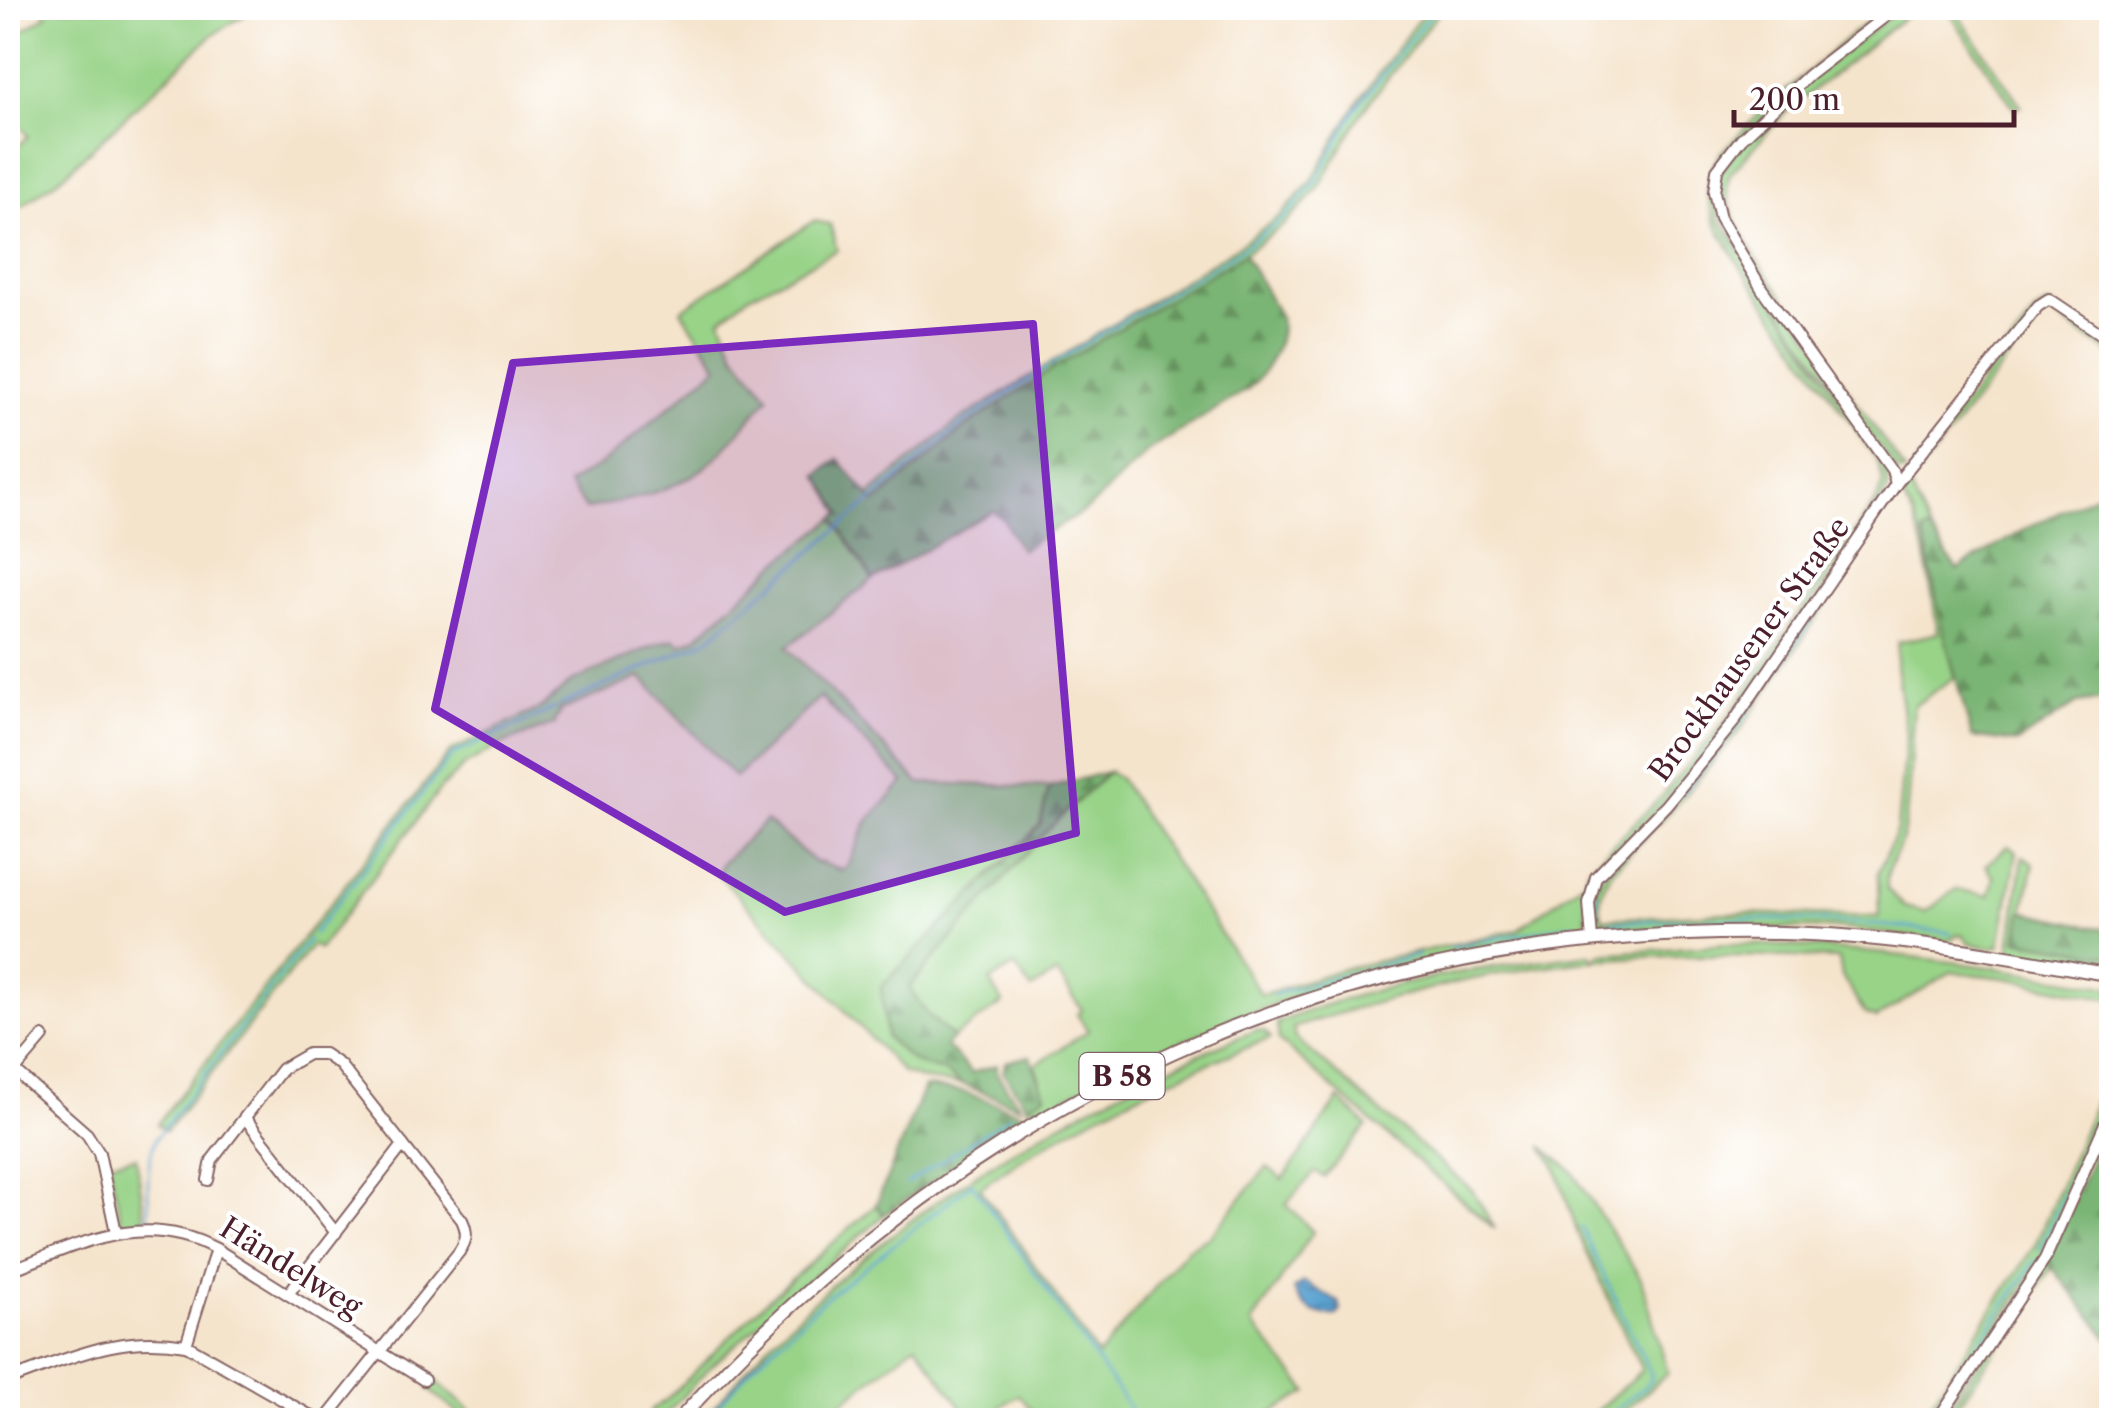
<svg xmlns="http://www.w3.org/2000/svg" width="2119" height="1428" font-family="'Libre Caslon Text',serif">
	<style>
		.green { fill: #98d388; stroke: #71795a; stroke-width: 2.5 }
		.forest { fill: url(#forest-firs); stroke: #626a50; stroke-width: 2.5 }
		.water { fill: url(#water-waves); stroke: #52617e; stroke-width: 2.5 }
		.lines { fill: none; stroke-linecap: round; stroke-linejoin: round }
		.stream { stroke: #5ba3d2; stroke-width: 2.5 }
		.minor-casing { stroke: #866463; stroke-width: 14 }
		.major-casing { stroke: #866463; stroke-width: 16 }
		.minor { stroke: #fff; stroke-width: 10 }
		.major { stroke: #fff; stroke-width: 12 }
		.marked { fill: #7b2cbf; fill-opacity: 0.2; stroke: #7b2cbf; stroke-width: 8; stroke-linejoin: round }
		.labels { text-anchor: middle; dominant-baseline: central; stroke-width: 8; stroke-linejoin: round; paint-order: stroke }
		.shield { fill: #fff; stroke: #80626b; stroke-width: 2.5 }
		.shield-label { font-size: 28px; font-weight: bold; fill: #4a1f2b }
		.street-label { font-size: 30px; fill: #4a1f2b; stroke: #fff }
	</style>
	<defs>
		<pattern id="forest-firs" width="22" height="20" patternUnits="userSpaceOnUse" patternTransform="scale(2.5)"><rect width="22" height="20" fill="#7ab574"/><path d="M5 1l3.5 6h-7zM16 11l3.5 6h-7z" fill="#66935f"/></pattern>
		<pattern id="water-waves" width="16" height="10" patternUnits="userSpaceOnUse" patternTransform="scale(2.5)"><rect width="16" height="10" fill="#5ba3d2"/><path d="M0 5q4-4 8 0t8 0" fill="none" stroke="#4d84ab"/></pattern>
	</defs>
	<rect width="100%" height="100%" fill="#fff"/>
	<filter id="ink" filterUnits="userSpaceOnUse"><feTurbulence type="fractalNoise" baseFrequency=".01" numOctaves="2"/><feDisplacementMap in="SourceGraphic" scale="20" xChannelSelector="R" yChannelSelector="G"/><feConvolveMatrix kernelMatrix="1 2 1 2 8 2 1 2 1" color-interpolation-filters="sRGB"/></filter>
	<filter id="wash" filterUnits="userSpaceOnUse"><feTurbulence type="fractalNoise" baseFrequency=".0048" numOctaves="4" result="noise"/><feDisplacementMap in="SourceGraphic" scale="40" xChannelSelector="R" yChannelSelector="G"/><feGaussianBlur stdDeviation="2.25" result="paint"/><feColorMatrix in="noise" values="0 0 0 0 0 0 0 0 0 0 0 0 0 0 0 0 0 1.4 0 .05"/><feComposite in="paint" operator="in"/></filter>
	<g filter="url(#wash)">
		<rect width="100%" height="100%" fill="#f5e4cc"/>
		<g class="green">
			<polygon points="43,8 256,8 212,35 65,174 8,216 13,180 8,172 8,157 28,136 8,110 8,21 19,33 47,15"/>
			<polygon points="1427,8 1442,8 1363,110 1318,189 1285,224 1244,254 1057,366 963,429 874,504 869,495 957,422 1240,245 1281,215 1311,182 1356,104"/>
			<path d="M1888 8H1891L1808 73 1715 167 1718 218 1884 464 1889 482 1887 492 1732 721 1664 802 1594 874 1586 888V928L1583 931C1502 945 1422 960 1343 982 1238 1013 1137 1059 1041 1110L1031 1109 1027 1106 1045 1095 1035 1065 1088 1031 1077 1014 1082 1010 1057 973 1031 989 1015 966 990 981 1003 1003 953 1038 927 1014 909 988 1046 831 1108 772 1119 778 1261 995 1343 969 1517 930 1584 881 1589 868 1659 799 1728 717 1877 499 1883 482 1877 460 1742 269 1714 221 1707 193 1712 167 1720 154 1764 109 1859 28Z"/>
			<path d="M1901 8H1916L1786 112 1730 174C1719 201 1745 237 1757 260L1905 471 1898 472 1765 288 1723 217 1717 190 1720 173 1742 142 1810 78Z"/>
			<polygon points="1946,8 1954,8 2021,106 2014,108"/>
			<path d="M814 221 830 224 837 250 747 297 721 319 735 353 769 397C747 421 725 453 698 472 665 494 623 501 586 509L568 484 603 463 718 366 681 310Z"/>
			<path d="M2049 305 2111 344V354L2050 313 2043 315 1909 485 1930 530 1923 532 1955 677 1914 706C1910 747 1911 790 1904 831 1899 854 1885 862 1887 889L1905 907 1926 912 1956 889 1989 896 1994 878 1986 865 2008 846 2017 852 2000 945 1993 948 1969 944 1963 936 1957 934 1949 941 1839 928 1601 929 1594 916 1592 904 1598 880 1667 807 1845 565 1850 569 1742 728 1677 804 1611 873C1601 888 1597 903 1603 919L1729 913 1879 917 1878 874 1897 829 1906 735 1896 666 1898 642 1938 633C1931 597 1925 514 1896 491L2037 311Z"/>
			<polygon points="834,519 873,580 787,647 919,783 1049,787 1040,825 881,987 912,1061 947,1073 961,1084 924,1080 903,1073 718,874 721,864 766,821 817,864 819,862 843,871 849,864 867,822 904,782 820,697 735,777 641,677 564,709 559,709 560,714 555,719 555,724 500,745 464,766 442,787 319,949 312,945 166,1131 157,1124 450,752 544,706 571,682 660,643 675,639 680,645 696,638 781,560"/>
			<polygon points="2023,856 2034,863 2017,940 2111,956 2111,969 2013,952 2010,948"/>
			<path d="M1730 944C1859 946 1984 965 2111 987V999L2005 978 1951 972 1876 1018 1865 1014 1842 976 1839 959C1772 956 1706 954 1639 957 1521 963 1404 991 1293 1028L1295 1038 1473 1191 1495 1229 1279 1041 1277 1023C1376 982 1486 967 1591 954L1595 961 1600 954Z"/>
			<path d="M1256 1030 1264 1031 1271 1038C1169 1078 1068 1122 980 1188L1098 1356 1188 1248 1210 1236 1267 1167 1283 1179 1339 1099 1367 1126 1324 1177 1315 1172 1286 1204 1313 1232 1252 1323 1308 1392 1260 1420H1040L1019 1395 980 1420H971L916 1344 831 1411 838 1420H701C731 1390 756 1355 788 1325 930 1190 1075 1104 1256 1030Z"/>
			<polygon points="2111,1066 2111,1097 2043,1258 1936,1420 1920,1420 2036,1243"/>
			<polygon points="1542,1146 1572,1171 1641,1279 1668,1373 1614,1420 1586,1420 1642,1370 1577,1231 1555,1165"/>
			<polygon points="136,1157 145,1222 122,1225 109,1162"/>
			<polygon points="876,1205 884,1215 710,1367 660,1420 645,1420 651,1410 666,1400 764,1303"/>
			<polygon points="2047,1261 2052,1267 1948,1420 1941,1420"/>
			<polygon points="428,1374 481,1420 457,1420 459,1414 428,1389 430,1385 425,1378"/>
		</g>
		<g class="forest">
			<path d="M1244 254 1280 317C1285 341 1266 373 1248 389L1147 452 1088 509 1020 550 1004 520 993 511 873 580 834 519 841 513 818 475 838 459 875 503 963 429 1057 366Z"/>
			<polygon points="2111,487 2111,698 2077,703 2017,743 1972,737 1942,627 1923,532 1930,530 1957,570 2025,529"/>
			<polygon points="1108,772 1046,831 909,987 927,1014 953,1038 946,1046 972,1073 997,1065 997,1074 1021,1107 961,1084 947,1073 912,1061 886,1037 881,987 1040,825 1049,787"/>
			<polygon points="2022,911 2111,931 2111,956 2017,940"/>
			<polygon points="1030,1056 1045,1095 1027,1106 1003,1072 1006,1062"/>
			<polygon points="924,1087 961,1091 1019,1112 1023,1119 884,1215 876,1205"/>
			<polygon points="2111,1115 2111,1342 2047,1261"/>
		</g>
		<path class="water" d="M1304 1282 1338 1302 1341 1310 1337 1315C1317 1317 1301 1309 1294 1289Z"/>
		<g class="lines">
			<g class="stream">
				<polyline points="561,705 707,640 961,425 1057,361 1242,249 1284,218 1314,185 1356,108 1435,8"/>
				<polyline points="1683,792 1736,729 1847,568"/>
				<polyline points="1635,844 1654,824"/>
				<polyline points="1596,915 1597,892"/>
				<path d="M1607 923C1722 917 1836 917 1951 933"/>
				<polyline points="314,933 452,755 555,708"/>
				<polyline points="1451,947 1574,924"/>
				<polyline points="1273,995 1419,955"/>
				<polyline points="906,1184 1012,1115"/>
				<path d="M149 1221C148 1193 145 1165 156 1138L309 939"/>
				<polyline points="1581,1227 1652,1376 1650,1382 1603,1420"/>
				<polyline points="2039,1251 2112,1085"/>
				<polyline points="704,1420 754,1365 822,1301 972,1183 1138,1420"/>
				<polyline points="1928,1420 2035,1260"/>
			</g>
		</g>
	</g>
	<g filter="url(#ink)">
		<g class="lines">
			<defs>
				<g id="minor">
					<polyline points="1896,8 1809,75 1741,139 1717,170 1714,192 1720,218 1762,289 1892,470 1896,484"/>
					<polyline points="1592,940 1589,903 1596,877 1666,805 1733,723 1896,484 2038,306 2049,299 2112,341"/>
					<polyline points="14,1070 87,1134 99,1153 116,1232"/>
					<polyline points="8,1078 43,1037"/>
					<polyline points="245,1118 336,1233"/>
					<path d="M208 1180 212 1160 282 1069 308 1054H324L340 1065 462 1220C468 1233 467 1240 459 1252L325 1420"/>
					<polyline points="8,1192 11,1199"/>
					<path d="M8 1271C78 1245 143 1209 216 1249L424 1380"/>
					<polyline points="288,1294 403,1145"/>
					<polyline points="186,1345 318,1420"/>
					<path d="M8 1380C70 1358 118 1333 186 1345L216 1249"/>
					<polyline points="1938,1420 2045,1259 2112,1108"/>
				</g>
				<path id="major" d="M679 1420C971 1095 1342 924 1781 933 1892 935 2002 956 2112 975"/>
			</defs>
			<use href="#minor" class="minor-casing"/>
			<use href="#major" class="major-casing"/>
			<use href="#minor" class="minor"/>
			<use href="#major" class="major"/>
		</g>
	</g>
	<path class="marked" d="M1033 324 1076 833 785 912 435 709 513 363Z"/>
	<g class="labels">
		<rect class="shield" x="1079.5" y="1053" width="85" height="46" rx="8"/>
		<g class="shield-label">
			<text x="1122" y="1076">B 58</text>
		</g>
		<g class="street-label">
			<text transform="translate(1749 649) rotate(-54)">Brockhausener Straße</text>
			<text transform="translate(291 1267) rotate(32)">Händelweg</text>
		</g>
	</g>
	<rect width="2119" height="1428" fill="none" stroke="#fff" stroke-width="40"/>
	<path d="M1734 110v15h280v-15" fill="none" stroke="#4a1f2b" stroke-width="5"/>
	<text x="1749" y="110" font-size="30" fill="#4a1f2b" stroke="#ffffff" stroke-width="8" paint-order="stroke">200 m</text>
</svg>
